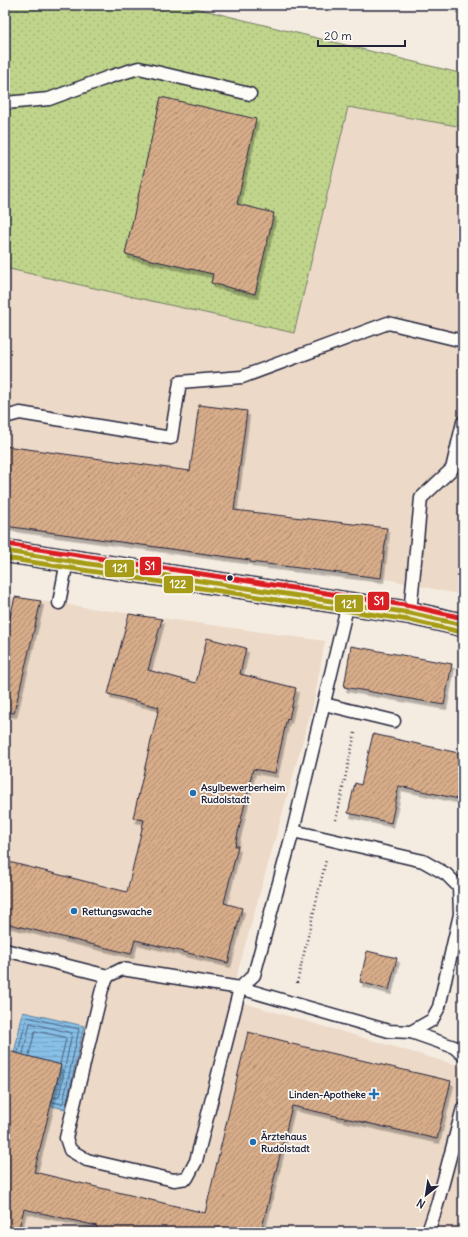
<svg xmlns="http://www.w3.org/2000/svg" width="468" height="1237" font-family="Delius,sans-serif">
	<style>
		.built { fill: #ecd9c7 }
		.grass { fill: url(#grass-dots); stroke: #717c63 }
		.water { fill: url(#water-rules); stroke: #5f80a2 }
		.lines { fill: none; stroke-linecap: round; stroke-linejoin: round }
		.shore { stroke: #4a617f; stroke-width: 1 }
		.building { fill: url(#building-hatch); stroke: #22223b; filter: url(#shadow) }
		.service-casing { stroke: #22223b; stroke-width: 15 }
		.secondary-casing { stroke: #22223b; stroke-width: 25 }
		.path { stroke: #22223b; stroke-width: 2.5; stroke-dasharray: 1 3; stroke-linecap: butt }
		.service { stroke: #fdfcf7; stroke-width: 12 }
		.secondary { stroke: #fdfcf7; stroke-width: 22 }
		.bus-1-casing { stroke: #fdfcf7; stroke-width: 8 }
		.bus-2-casing { stroke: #fdfcf7; stroke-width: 8 }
		.bus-3-casing { stroke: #fdfcf7; stroke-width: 8 }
		.bus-1 { stroke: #a79c18; stroke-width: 5 }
		.bus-2 { stroke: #a79c18; stroke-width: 5 }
		.bus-3 { stroke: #da1f24; stroke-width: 5 }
		.bus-dot { fill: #22223b; stroke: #fdfcf7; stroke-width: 1.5 }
		.poi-dot { fill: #1f6fb2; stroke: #fdfcf7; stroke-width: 1.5 }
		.labels { text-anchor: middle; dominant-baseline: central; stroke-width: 3.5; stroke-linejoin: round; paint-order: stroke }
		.poi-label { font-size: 10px; font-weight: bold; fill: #22223b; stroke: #fdfcf7; text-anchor: start }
		.line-badge { stroke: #fdfcf7; stroke-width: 1.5 }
		.badge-label { font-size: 11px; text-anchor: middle; font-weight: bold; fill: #fff }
	</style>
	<defs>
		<pattern id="grass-dots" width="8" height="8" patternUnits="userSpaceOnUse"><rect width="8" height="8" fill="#c0d58b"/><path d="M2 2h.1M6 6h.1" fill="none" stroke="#a5b779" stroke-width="1.8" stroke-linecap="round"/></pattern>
		<pattern id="water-rules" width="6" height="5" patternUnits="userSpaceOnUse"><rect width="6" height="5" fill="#87bfe6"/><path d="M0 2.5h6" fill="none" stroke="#74a4c6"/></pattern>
		<pattern id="building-hatch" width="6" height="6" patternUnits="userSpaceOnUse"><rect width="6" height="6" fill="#d7ac89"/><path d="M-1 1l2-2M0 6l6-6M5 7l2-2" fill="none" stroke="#ae8c71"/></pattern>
		<filter id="shadow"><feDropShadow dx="2.5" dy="4.5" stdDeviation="0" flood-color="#0004"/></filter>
	</defs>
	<rect width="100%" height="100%" fill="#f5ece1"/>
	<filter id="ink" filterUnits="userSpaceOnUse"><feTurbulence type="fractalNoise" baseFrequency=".025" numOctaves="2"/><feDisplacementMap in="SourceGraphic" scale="8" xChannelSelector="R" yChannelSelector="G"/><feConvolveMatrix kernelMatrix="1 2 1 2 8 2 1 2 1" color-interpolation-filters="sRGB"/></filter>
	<g filter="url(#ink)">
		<g class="built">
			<polygon points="348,107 463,127 463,595 381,578 250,562 5,527 5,268 294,333"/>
			<polygon points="5,596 325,641 314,701 230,999 463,1067 463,1232 5,1232"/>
		</g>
		<polygon class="grass" points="5,5 183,5 463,74 463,127 348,107 294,333 5,268"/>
		<polygon class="water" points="23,1012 84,1026 65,1109 5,1095"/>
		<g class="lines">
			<g class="shore">
				<polyline points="18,1052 27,1017 79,1029 63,1103 61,1104 53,1102"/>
				<polyline points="23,1054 30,1023 72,1033 59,1097 57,1098 54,1097"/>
				<polyline points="29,1055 35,1031 64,1037 66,1039 60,1064"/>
			</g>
		</g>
		<g class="building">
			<polygon points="161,97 256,119 237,204 274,213 255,294 211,283 213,274 125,254"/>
			<polygon points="199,405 247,411 234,510 387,528 381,578 250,562 250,560 5,526 5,446 190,471"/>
			<polygon points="15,597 41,601 14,713 5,712 5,637"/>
			<polygon points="129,614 162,619 148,670 196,683 207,638 246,648 240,674 296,688 289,719 287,718 275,773 253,769 235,846 238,846 224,903 242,908 228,963 135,940 131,954 5,923 5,861 127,892 144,820 133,818 159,707 108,694"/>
			<polygon points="351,646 452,664 444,705 344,687"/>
			<polygon points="373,734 463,754 463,800 399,786 391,823 348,813 355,783 361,785"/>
			<polygon points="367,951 397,958 389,990 360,982"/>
			<polygon points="248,1032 288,1042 288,1043 451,1081 437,1139 292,1106 261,1232 96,1232 97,1226 24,1209 18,1232 5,1232 5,1050 61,1065 34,1172 205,1213"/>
		</g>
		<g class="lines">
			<defs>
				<g id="service">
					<polyline points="5,103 49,99 109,77 139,68 250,94"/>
					<polyline points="5,417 20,413 171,438 180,382 242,377 388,323 463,341"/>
					<polyline points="59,603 67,561"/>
					<polyline points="410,613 421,498 452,469 463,422"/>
					<polyline points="324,704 394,721"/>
					<polyline points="293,831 423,861 446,874 459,887 460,914 439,1007 432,1020 411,1032 389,1031 240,988 254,975 293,831 348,603"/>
					<polyline points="5,950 108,976"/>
					<polygon points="122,969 240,988 196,1161 187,1178 174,1180 87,1160 70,1150 66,1138 102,989 108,976"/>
					<polyline points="411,1032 454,1047 463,1055"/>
					<polyline points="430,1232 429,1229 437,1205 463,1108"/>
				</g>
				<polyline id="secondary" points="5,551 410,613 463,625"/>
			</defs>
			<use href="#service" class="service-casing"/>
			<use href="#secondary" class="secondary-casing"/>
			<g class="path">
				<polyline points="336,820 355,733"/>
				<polyline points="297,983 326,860"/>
			</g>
			<use href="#service" class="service"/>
			<use href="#secondary" class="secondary"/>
			<defs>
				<polyline id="bus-1" points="5,551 410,613 463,625"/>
				<polyline id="bus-2" points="5,558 409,620 461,632"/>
				<polyline id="bus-3" points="6,544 411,606 463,618"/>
			</defs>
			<use href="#bus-1" class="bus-1-casing"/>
			<use href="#bus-2" class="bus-2-casing"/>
			<use href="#bus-3" class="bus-3-casing"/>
			<use href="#bus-1" class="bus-1"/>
			<use href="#bus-2" class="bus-2"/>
			<use href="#bus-3" class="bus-3"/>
		</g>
	</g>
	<circle class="bus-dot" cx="230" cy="578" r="3.5"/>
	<g class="poi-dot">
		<circle cx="193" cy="793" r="4"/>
		<circle cx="74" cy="911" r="4"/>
		<path d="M372 1088h4v4h4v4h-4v4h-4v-4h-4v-4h4z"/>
		<circle cx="253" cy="1142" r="4"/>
	</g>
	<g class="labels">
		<g class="poi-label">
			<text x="201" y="787">Asylbewerberheim<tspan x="201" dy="12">Rudolstadt</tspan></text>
			<text x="82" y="911">Rettungswache</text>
			<text x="366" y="1094" text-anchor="end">Linden-Apotheke</text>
			<text x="261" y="1136">Ärztehaus<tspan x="261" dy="12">Rudolstadt</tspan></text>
		</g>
	</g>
	<g class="line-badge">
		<rect x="139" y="556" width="23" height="20" rx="4" fill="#da1f24"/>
		<rect x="104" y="559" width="31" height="19" rx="4" fill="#a79c18"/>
		<rect x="163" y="575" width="31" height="19" rx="4" fill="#a79c18"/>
		<rect x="367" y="591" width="23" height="20" rx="4" fill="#da1f24"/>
		<rect x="334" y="594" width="30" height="19" rx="4" fill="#a79c18"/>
	</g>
	<g class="badge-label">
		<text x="150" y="570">S1</text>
		<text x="120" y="572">121</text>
		<text x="178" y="588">122</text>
		<text x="379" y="605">S1</text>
		<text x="349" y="608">121</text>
	</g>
	<rect width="468" height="1237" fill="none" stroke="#fdfcf7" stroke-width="20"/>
	<rect x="10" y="10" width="448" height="1217" fill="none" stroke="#22223b" stroke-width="1.5" filter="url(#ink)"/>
	<g transform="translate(426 1195) rotate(210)" stroke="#fdfcf7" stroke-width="3" paint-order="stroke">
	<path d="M0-3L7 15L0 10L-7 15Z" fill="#22223b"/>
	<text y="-6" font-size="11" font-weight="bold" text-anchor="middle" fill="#22223b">N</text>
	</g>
	<path d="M318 40v6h87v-6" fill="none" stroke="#22223b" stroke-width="2"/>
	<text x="324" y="40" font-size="12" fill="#22223b" stroke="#fdfcf7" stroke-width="3" paint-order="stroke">20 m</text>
</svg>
